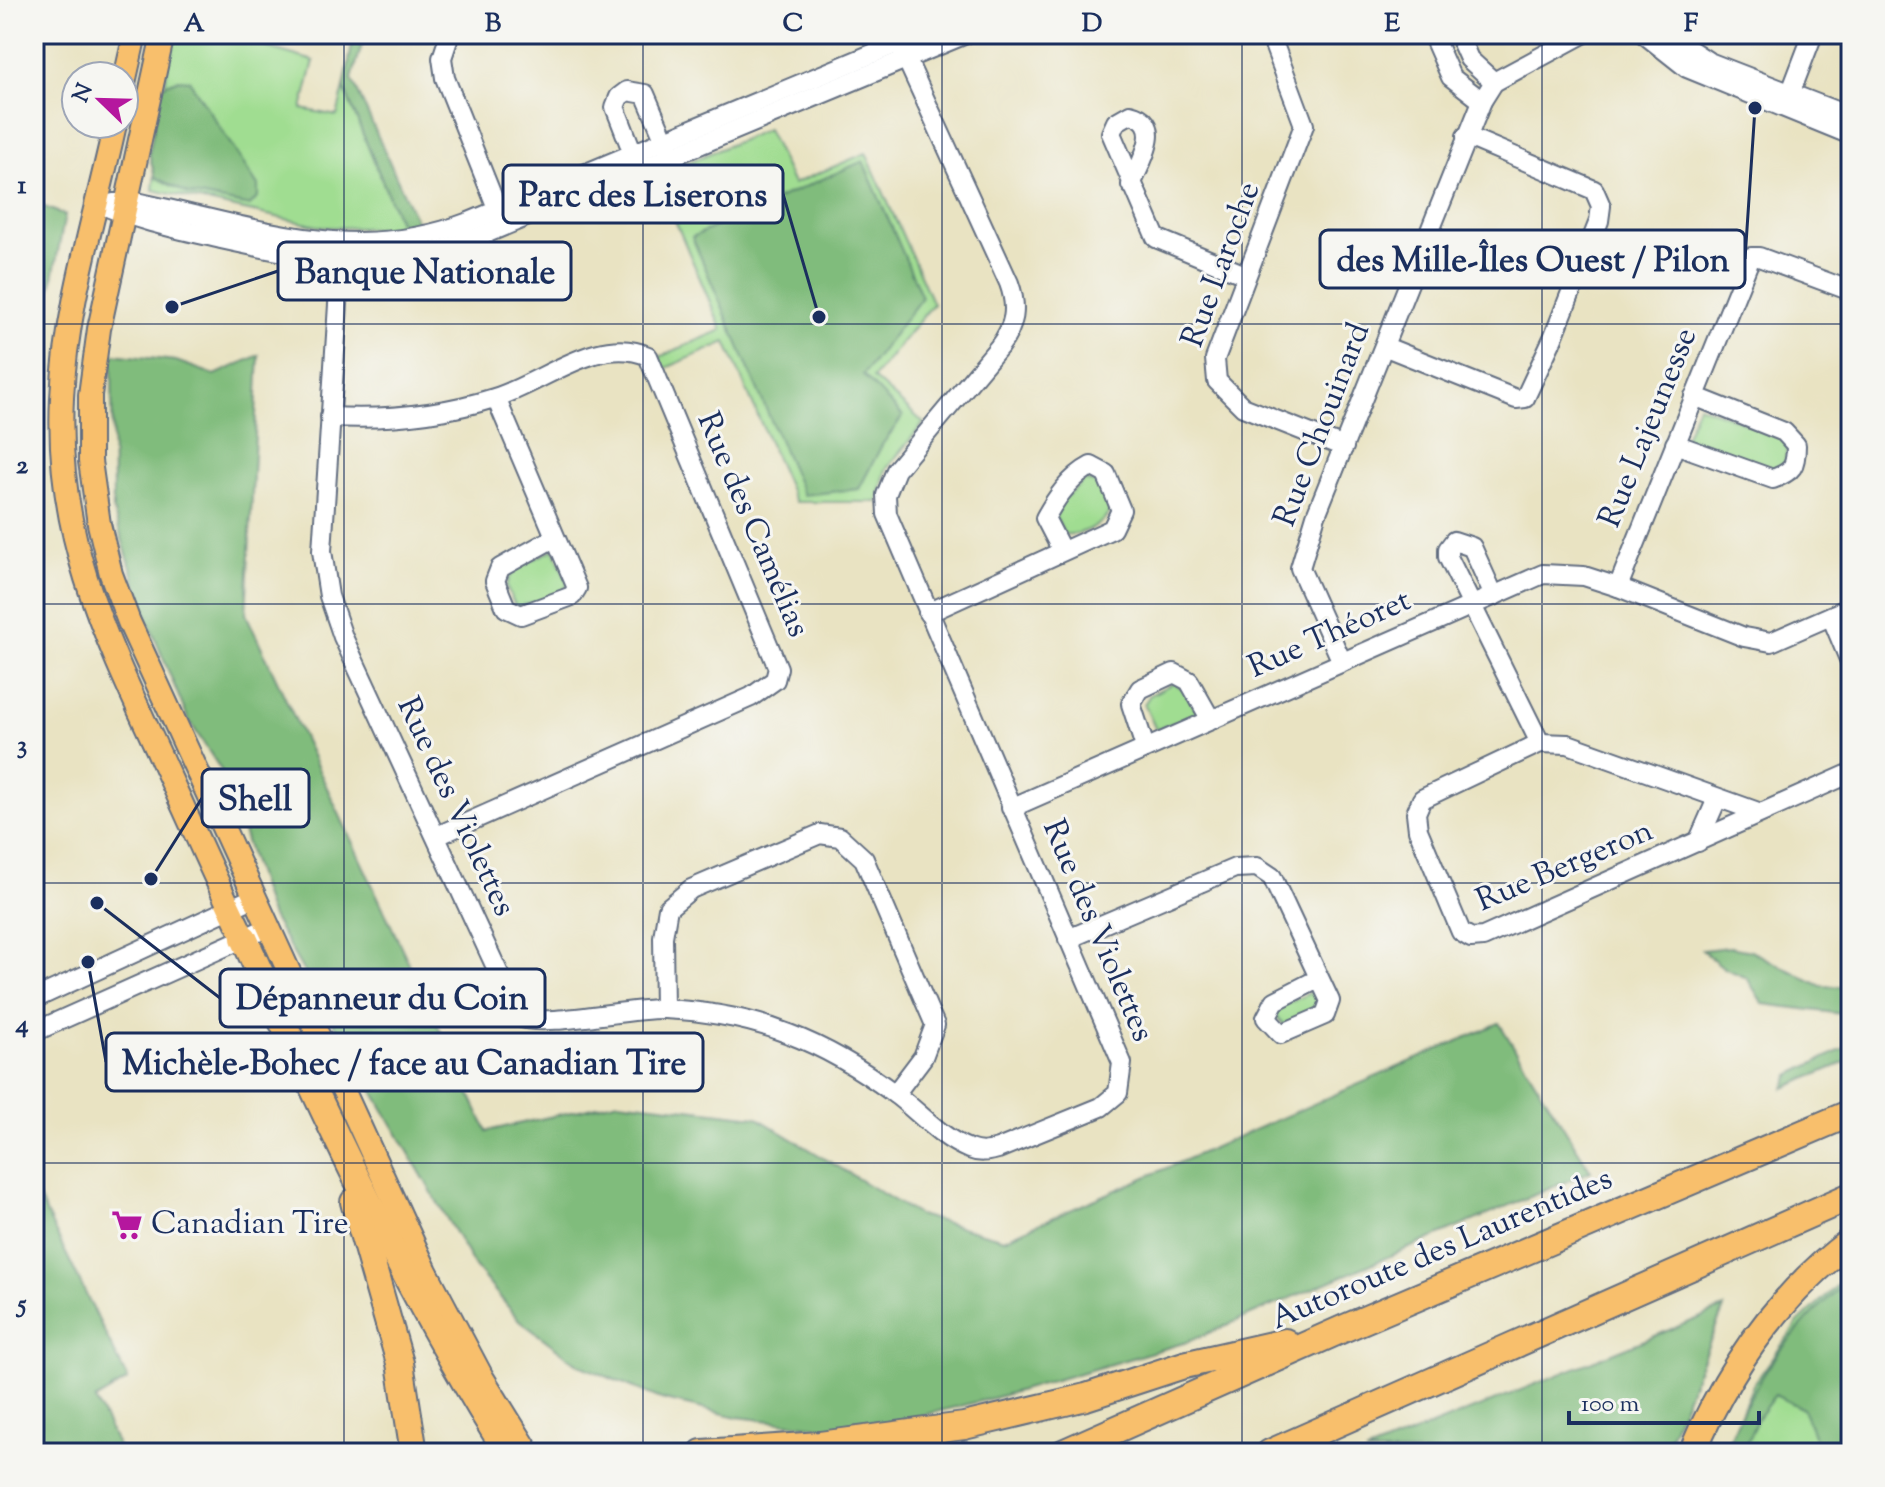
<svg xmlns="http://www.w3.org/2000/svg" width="1885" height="1487" font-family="'Sorts Mill Goudy',serif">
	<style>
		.green { fill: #a0dd91; stroke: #5e8678; stroke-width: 2 }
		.forest { fill: #80bc7b; stroke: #4e766c; stroke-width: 2 }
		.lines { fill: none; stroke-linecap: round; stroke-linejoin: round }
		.minor-casing { stroke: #636e81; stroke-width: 22 }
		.major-casing { stroke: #636e81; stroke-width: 26 }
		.highway-casing { stroke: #636e81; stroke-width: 30 }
		.minor { stroke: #fff; stroke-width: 18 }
		.major { stroke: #f8bf6c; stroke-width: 22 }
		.highway { stroke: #f8bf6c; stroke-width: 26 }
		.grid { fill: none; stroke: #1b2f5e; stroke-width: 2; stroke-opacity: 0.55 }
		.labels { text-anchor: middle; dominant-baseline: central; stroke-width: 6; stroke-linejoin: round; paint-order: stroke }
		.street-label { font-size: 32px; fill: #1b2f5e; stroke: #f6f6f2 }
		.poi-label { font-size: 32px; fill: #1b2f5e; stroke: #f6f6f2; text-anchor: start }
		.leader { fill: none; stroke: #1b2f5e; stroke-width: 3 }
		.callout-dot { fill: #1b2f5e; stroke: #f6f6f2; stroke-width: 3 }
		.callout { fill: #f6f6f2; stroke: #1b2f5e; stroke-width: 3 }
		.callout-label { font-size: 34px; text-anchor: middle; font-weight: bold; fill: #1b2f5e }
		.neatline { fill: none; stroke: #1b2f5e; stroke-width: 3 }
		.grid-label { font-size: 26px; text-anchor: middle; font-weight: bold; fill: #1b2f5e }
	</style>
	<rect width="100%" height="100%" fill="#f6f6f2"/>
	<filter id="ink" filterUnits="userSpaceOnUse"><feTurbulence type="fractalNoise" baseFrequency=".0125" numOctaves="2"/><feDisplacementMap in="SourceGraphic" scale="16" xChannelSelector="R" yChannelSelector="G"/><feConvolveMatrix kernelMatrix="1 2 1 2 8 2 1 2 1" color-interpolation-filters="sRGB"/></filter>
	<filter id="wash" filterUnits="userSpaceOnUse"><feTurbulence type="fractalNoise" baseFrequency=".006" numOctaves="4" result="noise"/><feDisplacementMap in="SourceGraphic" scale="32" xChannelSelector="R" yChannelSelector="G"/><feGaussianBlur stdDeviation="1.8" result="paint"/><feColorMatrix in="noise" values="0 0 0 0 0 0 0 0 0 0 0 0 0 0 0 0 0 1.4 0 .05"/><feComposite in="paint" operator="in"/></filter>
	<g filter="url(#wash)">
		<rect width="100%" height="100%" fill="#e9e3c2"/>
		<g class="green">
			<polygon points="175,34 222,34 314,61 302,109 337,116 344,88 402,229 322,227 153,190 168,60"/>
			<polygon points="767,129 793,184 866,153 933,304 873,378 924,423 886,469 878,502 795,502 726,342 664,369 659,357 722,330 656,176"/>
			<polygon points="1698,405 1779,435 1788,446 1784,465 1772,472 1684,440"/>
			<path d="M1085 480 1102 485 1110 510C1104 526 1080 536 1064 534L1055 517 1063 499Z"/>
			<polygon points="554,549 568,584 561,595 516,607 506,587 512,570"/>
			<polygon points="1173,683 1186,690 1197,713 1156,730 1144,704 1150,695"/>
			<polygon points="1314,991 1323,1006 1284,1025 1274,1014 1280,1007"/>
			<polygon points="1851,1272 1851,1453 1724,1453 1753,1385 1798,1323"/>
		</g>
		<g class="forest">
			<polygon points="354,34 365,34 352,79 418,225 402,229 344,88"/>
			<polygon points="179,79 189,80 258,186 258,197 250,206 188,194 155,177 149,153 162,86"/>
			<polygon points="863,161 922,297 863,375 903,416 882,445 859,489 803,495 692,237"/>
			<polygon points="34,203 65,215 34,377"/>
			<polygon points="112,354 176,361 215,375 259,355 246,614 487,1131 619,1101 756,1117 918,1215 1004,1239 1499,1023 1591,1171 1187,1342 997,1397 858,1431 737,1417 661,1399 579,1365 519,1320 475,1267 268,910 226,778 188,719 147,619 113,510"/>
			<polygon points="1730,947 1751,951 1821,986 1851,987 1851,1015 1763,1004 1747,978 1724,968 1702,950"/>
			<polygon points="1851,1045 1851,1060 1784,1088 1790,1075"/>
			<polygon points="34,1188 128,1380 95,1400 121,1453 34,1453"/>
			<path d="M1851 1277V1453H1820L1803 1409 1775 1395 1757 1419 1743 1453H1724C1756 1374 1788 1334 1851 1277Z"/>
			<polygon points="1724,1308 1663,1453 1367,1453 1367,1452"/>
		</g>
	</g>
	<g filter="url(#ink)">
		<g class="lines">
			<defs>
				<g id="minor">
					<polyline points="450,34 442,58 445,78 501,218"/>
					<polyline points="1270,34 1304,125 1215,359 1217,381 1243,407 1344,447"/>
					<polyline points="1432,34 1451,77 1482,101"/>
					<polyline points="1458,34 1469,59 1494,82"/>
					<polyline points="1644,34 1687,68 1851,135"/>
					<polyline points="1666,34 1709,62 1851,117"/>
					<polyline points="1787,102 1813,34"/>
					<polyline points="636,161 615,107 619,97 627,91 645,94 669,150"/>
					<path d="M1131 185C1140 163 1167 122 1130 114L1116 122 1111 133 1156 238 1245 275"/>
					<path d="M98 203C138 221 178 229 221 239 312 259 382 274 473 239L966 34"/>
					<path d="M113 203H141C255 227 354 266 469 222L920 34"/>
					<path d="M342 243 322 551 329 596 343 637 519 1017C543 1028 629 1008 664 1009 705 1011 751 1019 789 1034 826 1048 864 1071 895 1094 919 1112 941 1138 969 1149 979 1153 987 1152 998 1149L1101 1107 1118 1093 1122 1063 887 514 886 495 896 470 999 347C1015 326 1018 308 1009 283L895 34"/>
					<polyline points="1386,347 1516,399 1525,398 1553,338 1599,221 1601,206 1594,190 1466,136"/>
					<polyline points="496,398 577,588 572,596 521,615 506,608 495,581 500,568 554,538"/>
					<path d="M330 417C386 420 440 415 494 398 542 384 598 333 648 356L778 668 775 680 751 697 437 836"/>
					<path d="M1675 444 1773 479C1793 471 1796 467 1796 445L1784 432 1694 396"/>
					<polyline points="1618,587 1751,257 1759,257 1851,291"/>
					<polyline points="1494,596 1472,547 1454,541 1448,549 1448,557 1540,743"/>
					<path d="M928 613 1112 529 1121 510 1106 474 1091 466C1070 477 1056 498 1045 518L1062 551"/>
					<polyline points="1831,616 1851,664"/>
					<polyline points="1342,662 1300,568 1316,515 1482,101 1494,82 1583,34"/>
					<polyline points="1145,747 1131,704 1140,689 1174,673 1189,681 1211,720"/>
					<polyline points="1011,808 1543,574 1584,576 1618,587 1744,637 1771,642 1851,607"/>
					<polyline points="1761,813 1568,744 1540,743 1422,799 1416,813 1418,830 1461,932 1471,938 1483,937 1851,773"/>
					<polyline points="1698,842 1717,799"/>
					<polyline points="1068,939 1235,868 1257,867 1272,877 1330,1001 1325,1015 1281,1034 1266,1018 1275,1001 1318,979"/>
					<polyline points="34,999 255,897"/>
					<polyline points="664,1009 663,937 668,908 691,889 820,834 840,837 864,859 935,1025 923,1057 895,1094"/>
					<polyline points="34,1032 269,927"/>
				</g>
				<g id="major">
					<polyline points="163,34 99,329 90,395 90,461 99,524 111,574 129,622 426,1271 482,1377 529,1453"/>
					<polyline points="124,83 135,34"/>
					<path d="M115 124C96 214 66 306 62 398 55 532 103 633 158 751 186 813 214 876 244 938"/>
				</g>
				<g id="highway">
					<path d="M244 938C324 1114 405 1289 508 1453"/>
					<polyline points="354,1202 400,1363 414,1453"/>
					<polyline points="702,1453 820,1445 964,1426 1086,1397 1184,1365 1285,1342"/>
					<polyline points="1063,1453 1345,1328 1851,1113"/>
					<polyline points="1270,1453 1851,1196"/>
					<path d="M1692 1453C1727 1369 1778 1296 1851 1241"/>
				</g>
			</defs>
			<use href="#minor" class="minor-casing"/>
			<use href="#major" class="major-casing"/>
			<use href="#highway" class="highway-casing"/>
			<use href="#minor" class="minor"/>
			<use href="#major" class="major"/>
			<use href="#highway" class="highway"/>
		</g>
	</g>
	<path class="grid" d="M344 34V1453M643 34V1453M942 34V1453M1242 34V1453M1542 34V1453M34 324H1851M34 604H1851M34 883H1851M34 1163H1851"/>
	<defs>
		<symbol id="supermarket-bare" viewBox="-9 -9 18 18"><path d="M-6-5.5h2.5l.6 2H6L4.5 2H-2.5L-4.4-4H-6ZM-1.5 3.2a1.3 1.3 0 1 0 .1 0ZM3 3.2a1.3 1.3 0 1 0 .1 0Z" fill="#b5179e" stroke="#f6f6f2" stroke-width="2.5" paint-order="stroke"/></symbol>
	</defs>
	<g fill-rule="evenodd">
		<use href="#supermarket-bare" x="105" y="1203" width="44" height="44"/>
	</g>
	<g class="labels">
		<g class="street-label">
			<text transform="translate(1222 265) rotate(-70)">Rue Laroche</text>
			<text transform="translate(1323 425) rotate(-69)">Rue Chouinard</text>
			<text transform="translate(1649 428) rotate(-68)">Rue Lajeunesse</text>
			<text transform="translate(752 525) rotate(67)">Rue des Camélias</text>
			<text transform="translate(1330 635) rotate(-24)">Rue Théoret</text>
			<text transform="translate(455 807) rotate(65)">Rue des Violettes</text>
			<text transform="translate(1565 867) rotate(-23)">Rue Bergeron</text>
			<text transform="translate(1097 931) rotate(67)">Rue des Violettes</text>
			<text transform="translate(1442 1250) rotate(-23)">Autoroute des Laurentides</text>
		</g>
		<g class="poi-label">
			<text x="151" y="1225">Canadian Tire</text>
		</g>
	</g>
	<path class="leader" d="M819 317L783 194M1755 108L1745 259M172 307L278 271M151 879L202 798M97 903L220 998M88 962L106 1062"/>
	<g class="callout-dot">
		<circle cx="819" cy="317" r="8"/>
		<circle cx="1755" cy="108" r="8"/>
		<circle cx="172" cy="307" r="8"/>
		<circle cx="151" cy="879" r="8"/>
		<circle cx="97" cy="903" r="8"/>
		<circle cx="88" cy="962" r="8"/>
	</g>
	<g class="callout">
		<rect x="503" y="165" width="280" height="58" rx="8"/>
		<rect x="1320" y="230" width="425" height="58" rx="8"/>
		<rect x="278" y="242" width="293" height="58" rx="8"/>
		<rect x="202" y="769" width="107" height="58" rx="8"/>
		<rect x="220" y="969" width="325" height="58" rx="8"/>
		<rect x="106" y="1033" width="597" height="58" rx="8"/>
	</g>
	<g class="callout-label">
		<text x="643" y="206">Parc des Liserons</text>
		<text x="1533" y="271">des Mille-Îles Ouest / Pilon</text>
		<text x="425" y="283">Banque Nationale</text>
		<text x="255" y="810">Shell</text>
		<text x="382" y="1009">Dépanneur du Coin</text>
		<text x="404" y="1074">Michèle-Bohec / face au Canadian Tire</text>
	</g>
	<rect width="1885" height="1487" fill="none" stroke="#f6f6f2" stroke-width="88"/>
	<g transform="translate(100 100) rotate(293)"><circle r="38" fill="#f6f6f2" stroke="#9ea6b7" stroke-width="2"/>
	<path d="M0-6L14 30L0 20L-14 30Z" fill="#b5179e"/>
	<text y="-12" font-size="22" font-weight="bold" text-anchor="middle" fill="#1b2f5e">N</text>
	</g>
	<path d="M1569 1411v12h190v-12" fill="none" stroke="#1b2f5e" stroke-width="4"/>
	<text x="1581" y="1411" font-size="24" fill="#1b2f5e" stroke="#f6f6f2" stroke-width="6" paint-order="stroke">100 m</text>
	<rect x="44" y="44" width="1797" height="1399" class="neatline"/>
	<g class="grid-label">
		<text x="194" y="31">A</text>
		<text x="493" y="31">B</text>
		<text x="793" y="31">C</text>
		<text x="1092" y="31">D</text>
		<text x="1392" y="31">E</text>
		<text x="1691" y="31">F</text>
		<text x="22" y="193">1</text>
		<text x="22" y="473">2</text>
		<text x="22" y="753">3</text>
		<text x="22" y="1032">4</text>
		<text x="22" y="1312">5</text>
	</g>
</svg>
